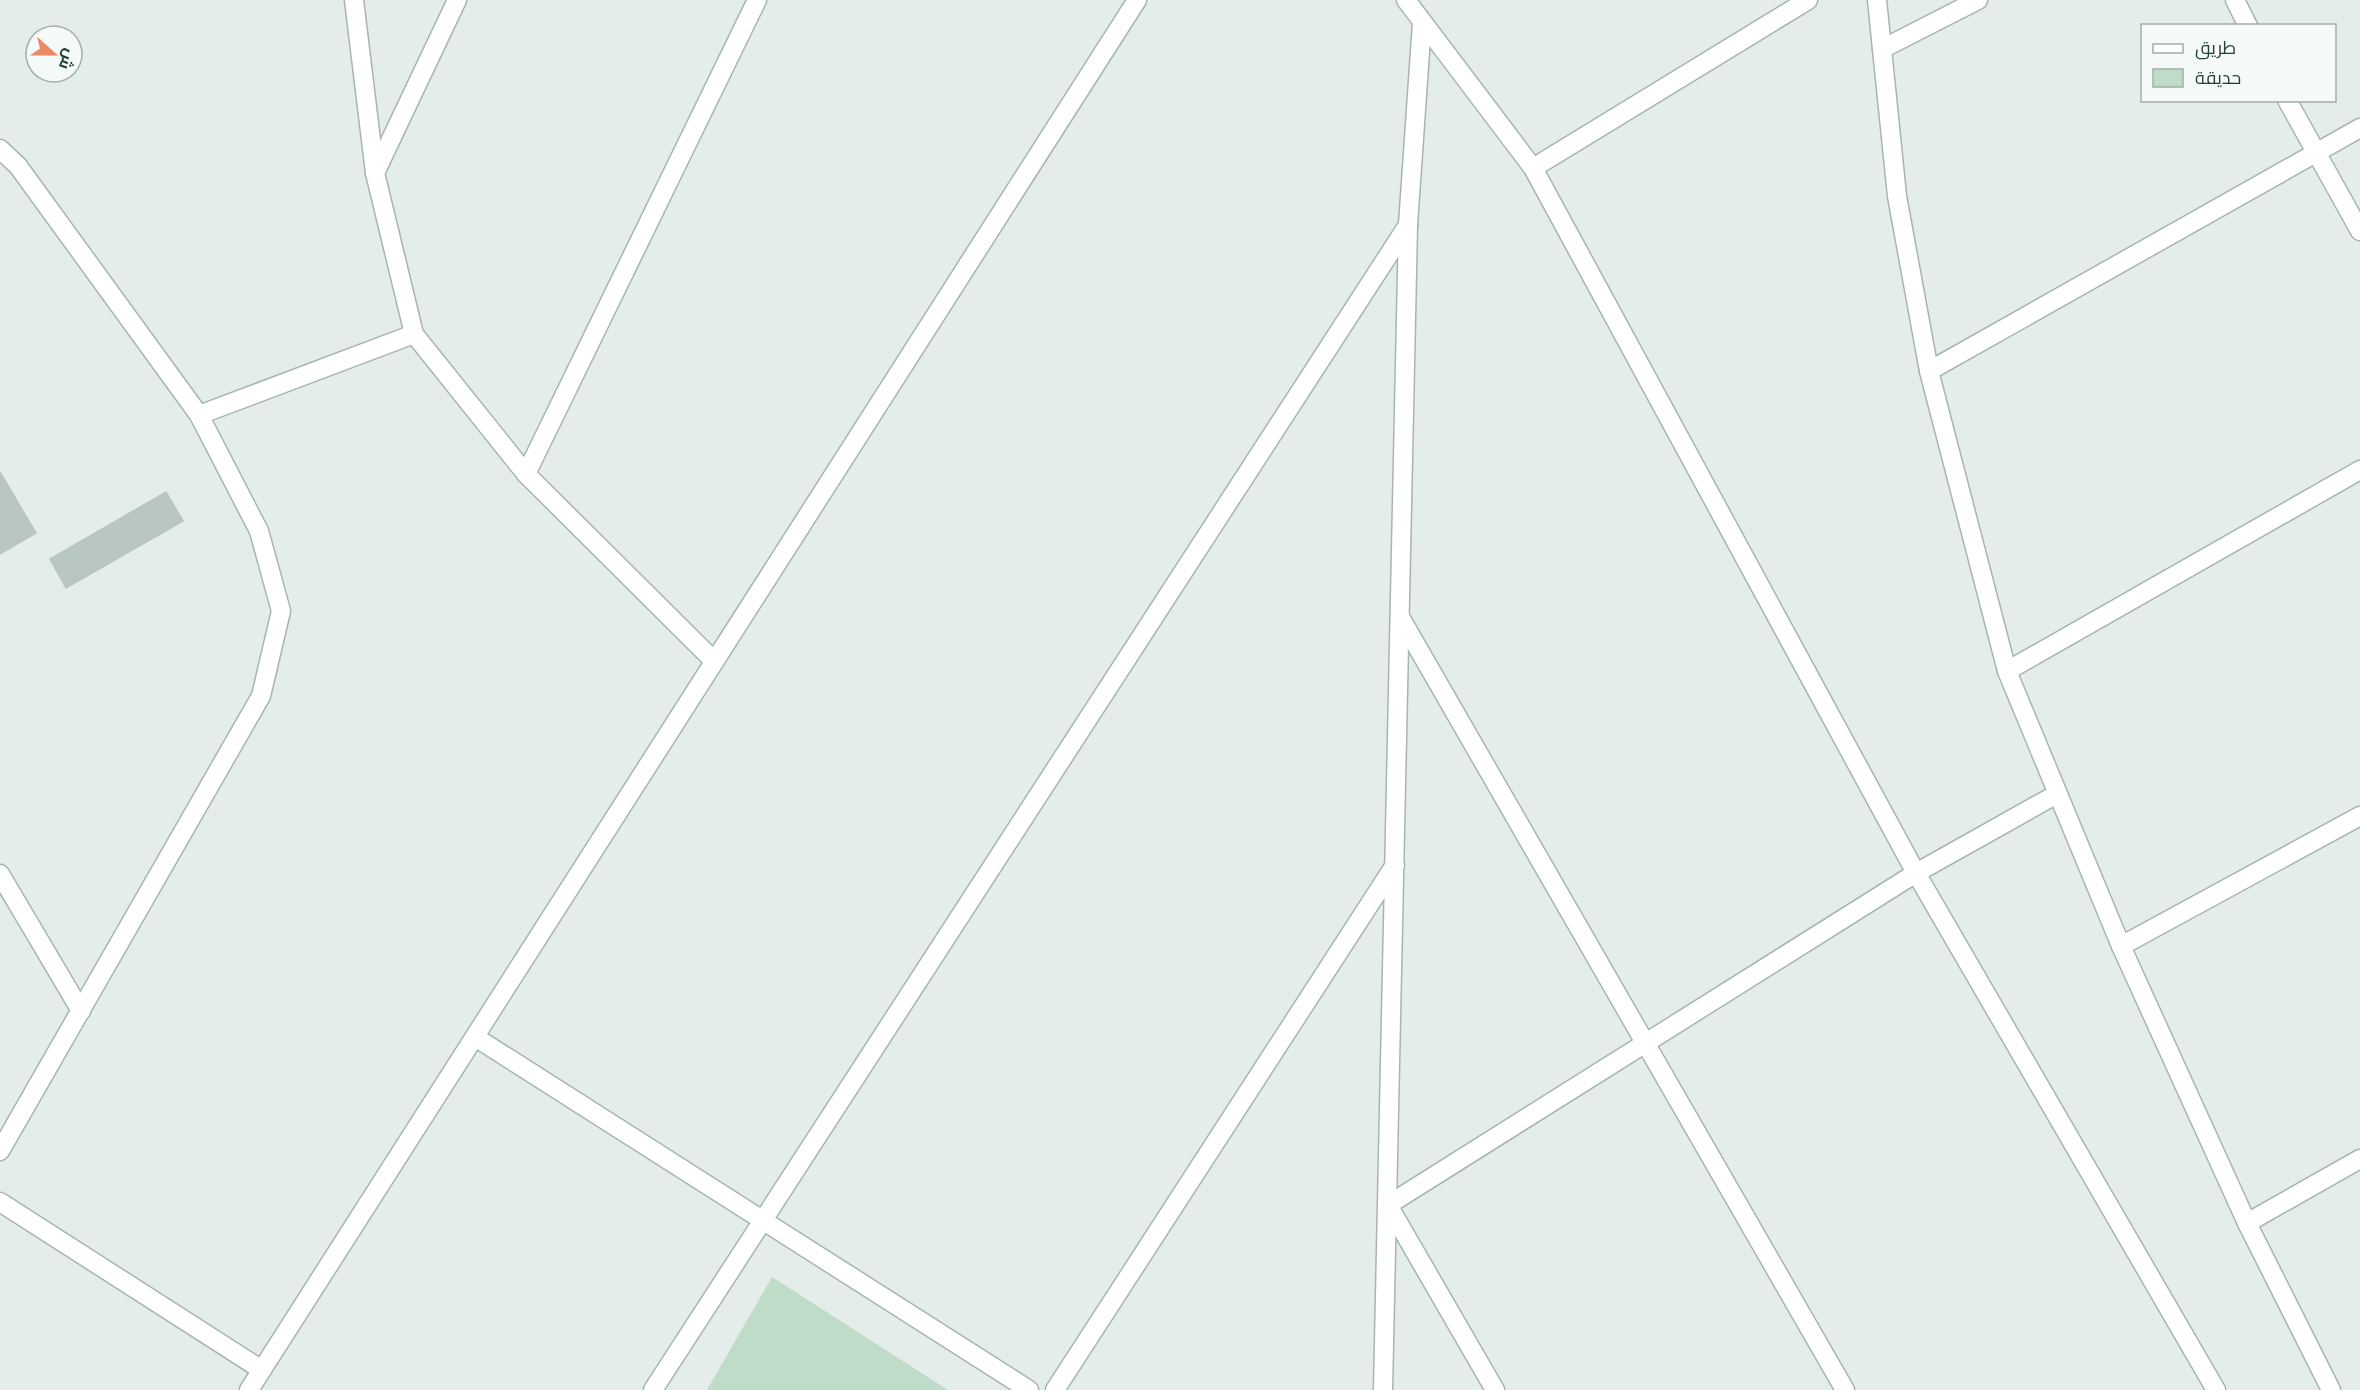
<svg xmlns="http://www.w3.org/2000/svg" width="2360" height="1390" font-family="'Space Grotesk',Cairo,sans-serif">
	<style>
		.green { fill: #bedcc7 }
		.building { fill: #b9c7c2; stroke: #b7c6c0; stroke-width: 1.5 }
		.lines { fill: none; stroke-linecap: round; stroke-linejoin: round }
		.minor-casing { stroke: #a7b5b0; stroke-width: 21 }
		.minor { stroke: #fff; stroke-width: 18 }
	</style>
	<rect width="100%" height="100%" fill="#e4ede9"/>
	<polygon class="green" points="772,1277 948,1390 707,1390"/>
	<g class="building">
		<polygon points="0,472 36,533 0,554"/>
		<polygon points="166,492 183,521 66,588 50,559"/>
	</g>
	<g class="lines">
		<defs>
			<g id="minor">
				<polyline points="354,0 375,173 414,334 526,474 713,660"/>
				<polyline points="1406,0 1533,168 1916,873 2216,1390"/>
				<polyline points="1877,0 1897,196 1929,371 2007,671 2121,946 2247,1223 2331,1390"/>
				<polyline points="2235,0 2248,26"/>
				<polyline points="1882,49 1978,0"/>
				<polyline points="2287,100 2360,231"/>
				<polyline points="0,149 18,166 199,415 259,531 281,611 261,696 0,1151"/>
				<polyline points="1533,168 1808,0"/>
				<polyline points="375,173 457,0"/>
				<polyline points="1929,371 2360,128"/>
				<polyline points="199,415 414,334"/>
				<polyline points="526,474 757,0"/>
				<polyline points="1400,617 1845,1390"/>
				<polyline points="2007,671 2360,470"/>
				<polyline points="0,874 81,1011"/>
				<polyline points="2121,946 2360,816"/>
				<polyline points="475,1037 1029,1390"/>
				<polyline points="0,1202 262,1370"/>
				<polyline points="2247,1223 2360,1159"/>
				<polyline points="249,1390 1137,0"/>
				<polyline points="653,1390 1408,225"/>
				<polyline points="1055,1390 1395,865"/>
				<polyline points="1383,1390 1408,225 1422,23"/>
				<polyline points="1495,1390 1388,1205 1916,873 2057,794"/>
			</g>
		</defs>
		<use href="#minor" class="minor-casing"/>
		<use href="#minor" class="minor"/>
	</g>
	<rect x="2141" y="24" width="195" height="78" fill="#f5f9f7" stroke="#a1aeaa" stroke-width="1.5"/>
	<rect x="2153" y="44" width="30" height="9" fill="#ffffff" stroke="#a1aeaa" stroke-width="1.5"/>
	<text x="2195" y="54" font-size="18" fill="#243d37">طريق</text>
	<rect x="2153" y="69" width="30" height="18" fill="#bedcc7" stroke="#a1aeaa" stroke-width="1.5"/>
	<text x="2195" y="84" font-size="18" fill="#243d37">حديقة</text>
	<g transform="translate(54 54) rotate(111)"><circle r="28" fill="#f5f9f7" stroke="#a1aeaa" stroke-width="1.5"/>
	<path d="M0-4.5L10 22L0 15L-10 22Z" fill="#e98965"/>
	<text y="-9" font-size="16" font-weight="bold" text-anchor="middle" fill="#243d37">ش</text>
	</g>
</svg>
